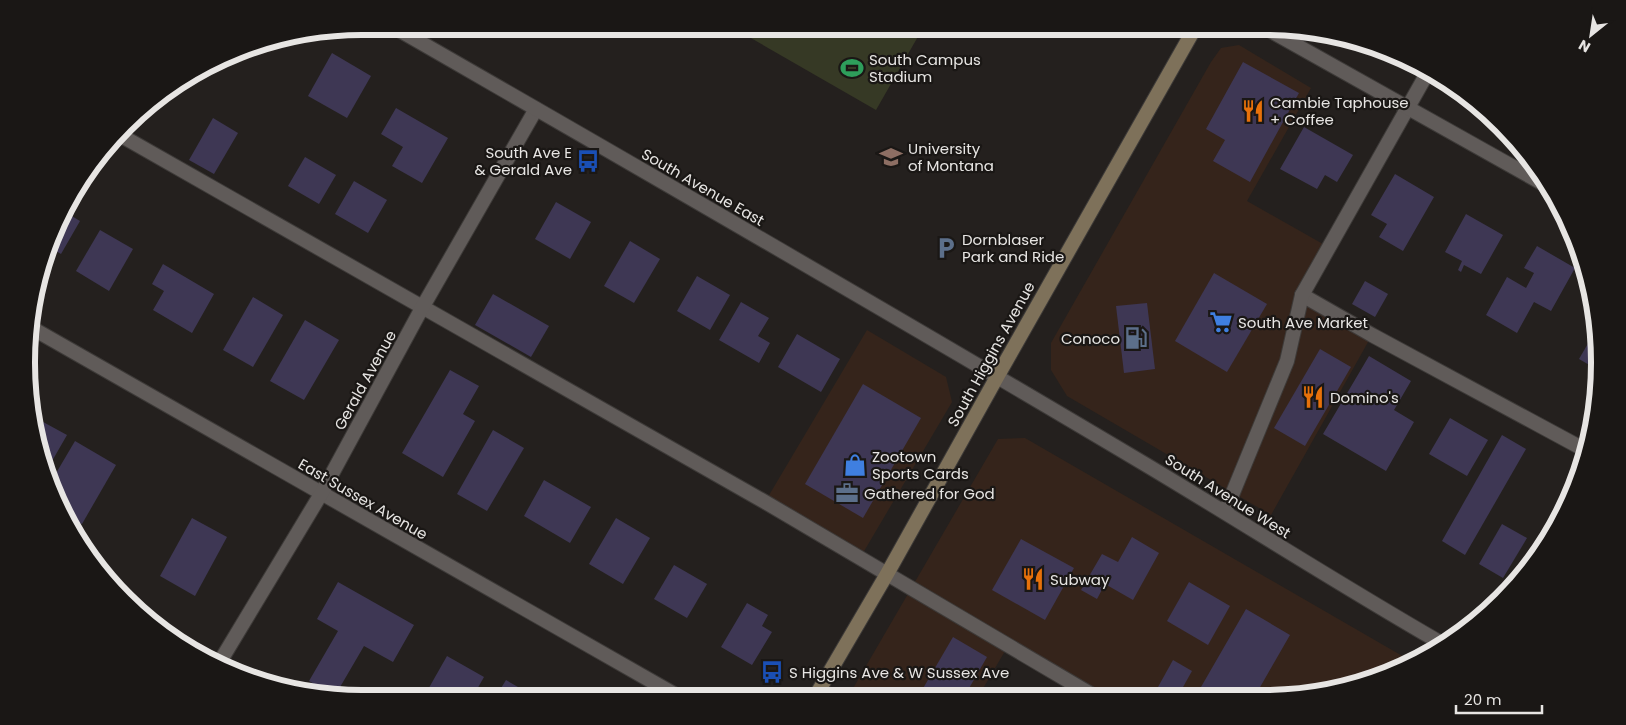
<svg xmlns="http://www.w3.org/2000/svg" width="1626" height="725" font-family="Poppins,sans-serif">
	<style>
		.commercial { fill: #35241b }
		.green { fill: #363925 }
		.building { fill: #3e3754 }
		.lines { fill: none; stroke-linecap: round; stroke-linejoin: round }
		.service-casing { stroke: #3d3a38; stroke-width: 16 }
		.minor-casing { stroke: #3d3a38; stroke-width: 16 }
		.tertiary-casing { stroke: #3d3a38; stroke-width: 16 }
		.secondary-casing { stroke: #3d3a38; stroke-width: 16 }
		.service { stroke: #605b59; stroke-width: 14 }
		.minor { stroke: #605b59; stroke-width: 14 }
		.tertiary { stroke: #605b59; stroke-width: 14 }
		.secondary { stroke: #7e715a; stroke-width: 14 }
		.labels { text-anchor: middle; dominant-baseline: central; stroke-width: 4.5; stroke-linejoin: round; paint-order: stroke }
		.poi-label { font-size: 15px; fill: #e7e5e3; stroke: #1a1715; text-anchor: start }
		.street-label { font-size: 15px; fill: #e7e5e3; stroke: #1a1715 }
		.rim { fill: none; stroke: #e7e5e3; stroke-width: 6 }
	</style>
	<rect width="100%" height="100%" fill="#24201e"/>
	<g class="commercial">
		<polygon points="1239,45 1311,88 1247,201 1330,248 1303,295 1372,335 1271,515 1067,396 1051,370 1051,343 1211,62 1221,48"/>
		<polygon points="867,330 946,377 952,402 860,558 765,502"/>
		<polygon points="1025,438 1411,661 1392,673 1308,696 1094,696 1008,646 978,697 848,697 998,439"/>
	</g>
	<polygon class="green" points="730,26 924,26 876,110"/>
	<g class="building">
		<polygon points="332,53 371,76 347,118 308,96"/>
		<polygon points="1243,62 1299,93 1250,182 1213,161 1225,140 1206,129"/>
		<polygon points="396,108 448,138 422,183 392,166 403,147 381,134"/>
		<polygon points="213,118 238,133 214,174 189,160"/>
		<polygon points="1304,127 1353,155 1337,182 1325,175 1317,189 1280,169"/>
		<polygon points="305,157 336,175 319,204 288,186"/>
		<polygon points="1395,174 1434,197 1403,251 1379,237 1387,224 1371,215"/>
		<polygon points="354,181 387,200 368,233 335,214"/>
		<polygon points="556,202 591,222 570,259 535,239"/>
		<polygon points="65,212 80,221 61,254 51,248"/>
		<polygon points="1466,214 1503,235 1481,274 1464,265 1461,272 1458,270 1462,261 1445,252"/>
		<polygon points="100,230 133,249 109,291 76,271"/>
		<polygon points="630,241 660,259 634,303 604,286"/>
		<polygon points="1537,246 1575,268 1551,311 1534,302 1517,333 1486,315 1507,277 1526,288 1534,273 1524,268"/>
		<polygon points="163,264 214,294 192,333 153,310 164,291 152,284"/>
		<polygon points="1214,273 1267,304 1227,372 1175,341"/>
		<polygon points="697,276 730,295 710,330 677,311"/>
		<polygon points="1365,281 1388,294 1375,317 1352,304"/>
		<polygon points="493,294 549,326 531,357 475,325"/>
		<polygon points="253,297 283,315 253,367 223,350"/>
		<polygon points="741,302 769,318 758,336 770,343 759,363 719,340"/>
		<polygon points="1147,303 1155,369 1124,373 1116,306"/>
		<polygon points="305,320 339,340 304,400 270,381"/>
		<polygon points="1597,328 1599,341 1598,370 1579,359"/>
		<polygon points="797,334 840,359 821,392 778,367"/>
		<polygon points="1320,349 1351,367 1305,446 1274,428"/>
		<polygon points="1369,356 1411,381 1394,410 1414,422 1386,471 1323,434"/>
		<polygon points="450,370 479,386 463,414 475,421 443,477 402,453"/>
		<polygon points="863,384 921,418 863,518 805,484"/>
		<polygon points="34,417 67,435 48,468 33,428 32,421"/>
		<polygon points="1450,418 1488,440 1467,476 1429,454"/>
		<polygon points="493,430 524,448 487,511 457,494"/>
		<polygon points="1502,435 1526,449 1465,555 1442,541"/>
		<polygon points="75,441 116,465 82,524 65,515 52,480"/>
		<polygon points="544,480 591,507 570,543 524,516"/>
		<polygon points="192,518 227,537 195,596 160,576"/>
		<polygon points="616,518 650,538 623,584 589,564"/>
		<polygon points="1502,524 1527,538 1503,578 1479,564"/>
		<polygon points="1132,537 1159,553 1133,600 1105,584 1097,599 1081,590 1102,554 1118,562"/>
		<polygon points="1021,539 1074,568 1045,620 992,590"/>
		<polygon points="674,565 707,584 687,618 654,599"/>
		<polygon points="338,582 414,625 393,662 364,646 336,694 331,694 309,681 338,631 317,619"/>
		<polygon points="1189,582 1230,606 1208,645 1167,621"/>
		<polygon points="747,603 768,615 762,626 772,632 752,665 721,647"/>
		<polygon points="1246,609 1290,635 1259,689 1272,696 1216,696 1201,687"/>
		<polygon points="953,637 987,657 964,697 918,697"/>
		<polygon points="447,656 484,677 472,698 436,699 426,693"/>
		<polygon points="1173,660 1192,671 1178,696 1153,696"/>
		<polygon points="506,680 537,698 495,698"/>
	</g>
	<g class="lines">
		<defs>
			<g id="service">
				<polyline points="120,135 765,502 1094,696"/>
				<polyline points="1302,295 1372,335 1587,451"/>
				<polyline points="1225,512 1287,361 1302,295 1429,70"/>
			</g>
			<g id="minor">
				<polyline points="1262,26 1549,187"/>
				<polyline points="30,327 681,698"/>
				<polyline points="218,665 321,494 422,308 536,109"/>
			</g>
			<path id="tertiary" d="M392 26C643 170 894 315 1143 463 1242 522 1340 585 1441 643"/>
			<polyline id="secondary" points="815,697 887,574 997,377 1196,26"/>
		</defs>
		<use href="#service" class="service-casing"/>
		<use href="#minor" class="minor-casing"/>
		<use href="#tertiary" class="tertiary-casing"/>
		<use href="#secondary" class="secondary-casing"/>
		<use href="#service" class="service"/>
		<use href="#minor" class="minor"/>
		<use href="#tertiary" class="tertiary"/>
		<use href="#secondary" class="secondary"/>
	</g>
	<defs>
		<symbol id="stadium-bare" viewBox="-9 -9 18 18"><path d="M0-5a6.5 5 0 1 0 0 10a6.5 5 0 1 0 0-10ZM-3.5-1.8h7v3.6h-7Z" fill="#2e9e5b" stroke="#1a1715" stroke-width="2.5" paint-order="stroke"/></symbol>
		<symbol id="restaurant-bare" viewBox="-9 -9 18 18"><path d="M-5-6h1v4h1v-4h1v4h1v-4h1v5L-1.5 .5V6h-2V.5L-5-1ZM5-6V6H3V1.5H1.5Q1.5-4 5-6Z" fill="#e8710a" stroke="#1a1715" stroke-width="2.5" paint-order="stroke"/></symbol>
		<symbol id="university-bare" viewBox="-9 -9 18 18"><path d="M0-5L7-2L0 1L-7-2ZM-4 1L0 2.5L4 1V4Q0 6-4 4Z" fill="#8d6e63" stroke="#1a1715" stroke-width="2.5" paint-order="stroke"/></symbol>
		<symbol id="bus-bare" viewBox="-9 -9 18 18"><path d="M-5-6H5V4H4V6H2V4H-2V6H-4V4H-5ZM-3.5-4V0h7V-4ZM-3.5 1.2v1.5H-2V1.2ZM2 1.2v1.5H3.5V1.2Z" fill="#1a4fb4" stroke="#1a1715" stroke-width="2.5" paint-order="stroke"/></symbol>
		<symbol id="parking-bare" viewBox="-9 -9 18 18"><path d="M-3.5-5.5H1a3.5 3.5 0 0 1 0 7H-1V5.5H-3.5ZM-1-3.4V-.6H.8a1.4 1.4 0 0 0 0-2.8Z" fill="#5c6f8a" stroke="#1a1715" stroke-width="2.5" paint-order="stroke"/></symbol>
		<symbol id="supermarket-bare" viewBox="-9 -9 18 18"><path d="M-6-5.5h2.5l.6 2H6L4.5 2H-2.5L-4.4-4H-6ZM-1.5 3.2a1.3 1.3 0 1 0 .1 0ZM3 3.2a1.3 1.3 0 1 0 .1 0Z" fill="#3f7fe0" stroke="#1a1715" stroke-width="2.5" paint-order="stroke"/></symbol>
		<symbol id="fuel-bare" viewBox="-9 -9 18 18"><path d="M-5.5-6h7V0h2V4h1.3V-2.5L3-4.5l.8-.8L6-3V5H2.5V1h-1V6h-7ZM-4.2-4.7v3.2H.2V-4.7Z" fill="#5c6f8a" stroke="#1a1715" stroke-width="2.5" paint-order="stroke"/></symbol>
		<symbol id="shop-bare" viewBox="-9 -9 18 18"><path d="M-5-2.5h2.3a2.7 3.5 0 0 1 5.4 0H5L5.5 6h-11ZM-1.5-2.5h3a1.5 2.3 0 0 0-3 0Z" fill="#3f7fe0" stroke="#1a1715" stroke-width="2.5" paint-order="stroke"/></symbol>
		<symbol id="office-bare" viewBox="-9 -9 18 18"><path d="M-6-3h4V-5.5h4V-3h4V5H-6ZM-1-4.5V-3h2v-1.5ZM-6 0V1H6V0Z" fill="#5c6f8a" stroke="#1a1715" stroke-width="2.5" paint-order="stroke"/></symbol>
	</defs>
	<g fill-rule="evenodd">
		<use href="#stadium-bare" x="836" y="52" width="32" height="32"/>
		<use href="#restaurant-bare" x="1237" y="95" width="32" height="32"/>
		<use href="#university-bare" x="875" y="141" width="32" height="32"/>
		<use href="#bus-bare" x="572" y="145" width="32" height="32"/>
		<use href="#parking-bare" x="930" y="232" width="32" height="32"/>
		<use href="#supermarket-bare" x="1205" y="306" width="32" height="32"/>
		<use href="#fuel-bare" x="1120" y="322" width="32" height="32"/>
		<use href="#restaurant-bare" x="1297" y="381" width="32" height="32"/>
		<use href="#shop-bare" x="839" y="449" width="32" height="32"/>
		<use href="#office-bare" x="831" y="477" width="32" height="32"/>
		<use href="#restaurant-bare" x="1017" y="563" width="32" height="32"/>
		<use href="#bus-bare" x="756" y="656" width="32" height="32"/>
	</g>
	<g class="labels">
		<g class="poi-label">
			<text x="869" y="59">South Campus<tspan x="869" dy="17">Stadium</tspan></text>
			<text x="1270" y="102">Cambie Taphouse<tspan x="1270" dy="17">+ Coffee</tspan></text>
			<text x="908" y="148">University<tspan x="908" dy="17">of Montana</tspan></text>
			<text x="572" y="152" text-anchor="end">South Ave E<tspan x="572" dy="17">&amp; Gerald Ave</tspan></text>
			<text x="962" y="239">Dornblaser<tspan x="962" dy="17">Park and Ride</tspan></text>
			<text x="1238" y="322">South Ave Market</text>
			<text x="1120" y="338" text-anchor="end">Conoco</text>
			<text x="1330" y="397">Domino's</text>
			<text x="872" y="456">Zootown<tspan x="872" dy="17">Sports Cards</tspan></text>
			<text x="864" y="493">Gathered for God</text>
			<text x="1050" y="579">Subway</text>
			<text x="789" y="672">S Higgins Ave &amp; W Sussex Ave</text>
		</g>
		<g class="street-label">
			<text transform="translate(703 187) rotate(30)">South Avenue East</text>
			<text transform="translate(991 354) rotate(-61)">South Higgins Avenue</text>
			<text transform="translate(365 380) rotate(-61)">Gerald Avenue</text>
			<text transform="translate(1228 496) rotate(32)">South Avenue West</text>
			<text transform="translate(363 499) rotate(30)">East Sussex Avenue</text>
		</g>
	</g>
	<path d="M0 0H1626V725H0ZM362 35H1264A327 327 0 0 1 1591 362V363A327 327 0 0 1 1264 690H362A327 327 0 0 1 35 363V362A327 327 0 0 1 362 35Z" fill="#1a1715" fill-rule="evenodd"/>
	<path class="rim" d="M362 35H1264A327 327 0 0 1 1591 362V363A327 327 0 0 1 1264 690H362A327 327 0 0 1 35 363V362A327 327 0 0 1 362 35Z"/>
	<g transform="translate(1591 35) rotate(210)" stroke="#1a1715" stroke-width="4" paint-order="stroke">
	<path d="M0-4L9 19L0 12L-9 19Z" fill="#e7e5e3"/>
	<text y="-8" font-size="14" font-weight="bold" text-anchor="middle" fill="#e7e5e3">N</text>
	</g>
	<path d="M1456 705v8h86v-8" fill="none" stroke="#e7e5e3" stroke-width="2.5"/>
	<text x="1464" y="705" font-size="15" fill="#e7e5e3" stroke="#1a1715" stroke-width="4" paint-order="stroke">20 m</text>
</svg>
